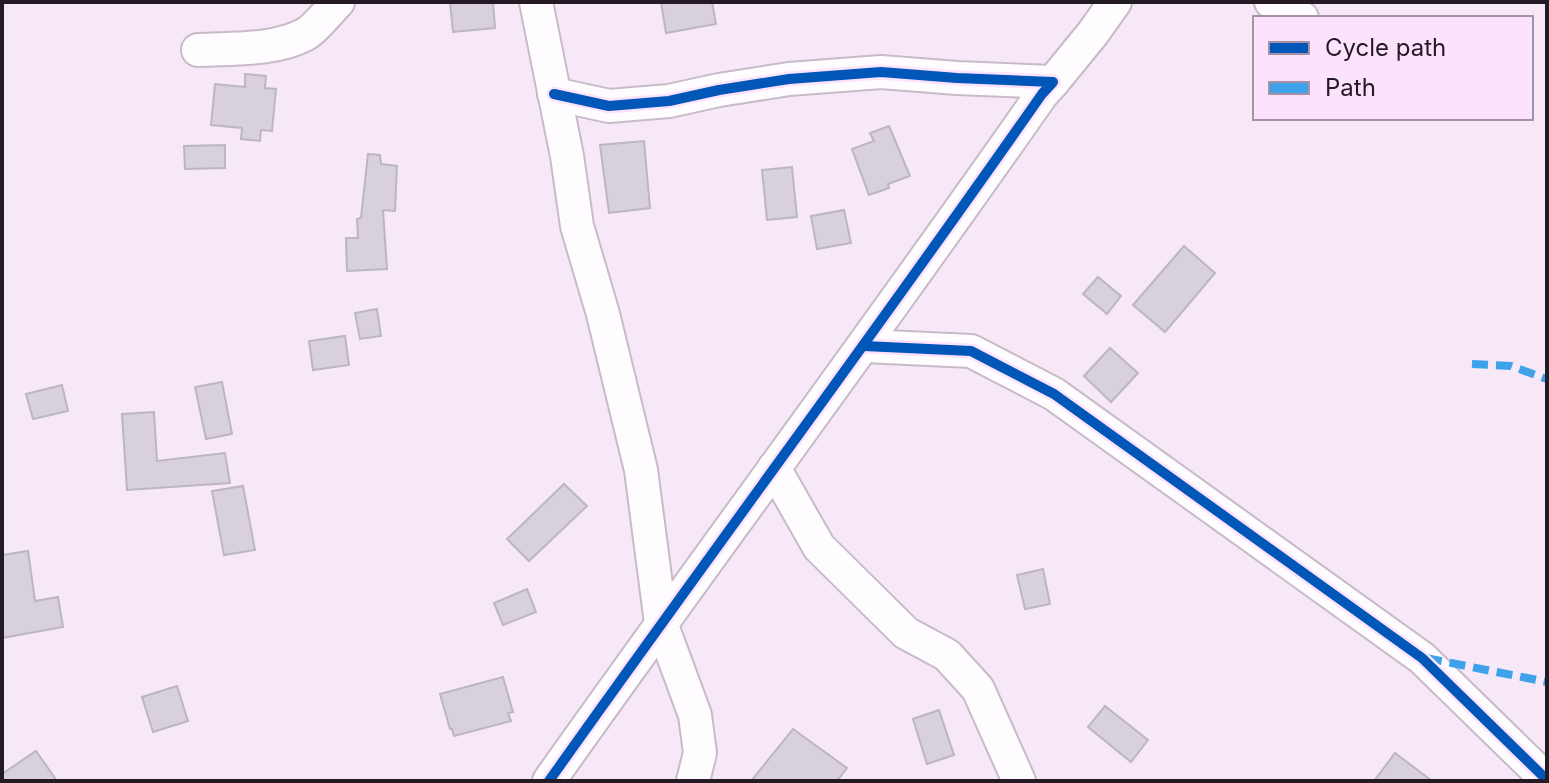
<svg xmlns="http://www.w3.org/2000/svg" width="1549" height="783" font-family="Inter,sans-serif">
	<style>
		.building { fill: #d8d0dd; stroke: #bcb5c2; stroke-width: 2 }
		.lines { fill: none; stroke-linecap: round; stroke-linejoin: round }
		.minor-casing { stroke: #c7bbc7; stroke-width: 36 }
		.minor { stroke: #fefcfe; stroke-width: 32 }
		.quiet { stroke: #3ea2eb; stroke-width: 8; stroke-dasharray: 16 8; stroke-linecap: butt }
		.cycleway-casing { stroke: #fde2fd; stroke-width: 15 }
		.cycleway { stroke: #0057b8; stroke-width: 10 }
	</style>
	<rect width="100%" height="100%" fill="#f7e8f7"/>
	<g class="building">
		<polygon points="450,2 493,2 495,28 453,32"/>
		<polygon points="661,2 712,2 716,24 666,33"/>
		<polygon points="245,74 266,76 265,88 276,89 272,131 261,130 260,141 241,139 242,128 211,125 215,84 245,87"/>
		<polygon points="889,126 910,176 888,184 889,188 869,195 852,149 874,141 870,133"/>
		<polygon points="644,141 650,208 609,213 600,145"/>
		<polygon points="225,145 225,168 185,169 184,146"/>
		<polygon points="368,154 380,155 381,164 397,166 395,211 383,210 387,269 347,271 346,238 358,238 357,219 361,218"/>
		<polygon points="792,167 797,217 767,220 762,170"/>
		<polygon points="844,210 851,243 817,249 811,216"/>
		<polygon points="1184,246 1215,273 1165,332 1133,305"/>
		<polygon points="1098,277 1121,296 1107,314 1083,294"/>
		<polygon points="377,309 381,336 360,339 355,313"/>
		<polygon points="345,336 349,365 313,370 309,341"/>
		<polygon points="1110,348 1138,373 1111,402 1084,376"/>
		<polygon points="222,382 232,434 206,439 195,387"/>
		<polygon points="62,385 68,411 33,419 26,394"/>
		<polygon points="154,412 157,461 225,453 230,483 127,490 122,414"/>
		<polygon points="564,484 587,506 529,561 507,539"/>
		<polygon points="243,486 255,550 224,555 212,491"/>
		<polygon points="28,551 35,601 58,597 63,627 2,638 2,555"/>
		<polygon points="1043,569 1050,604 1025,609 1017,575"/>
		<polygon points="527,589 536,612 503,625 494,603"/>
		<polygon points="503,677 513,712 508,713 511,721 454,736 452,729 450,729 440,694"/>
		<polygon points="177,686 188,721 153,732 142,697"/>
		<polygon points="1105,706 1148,740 1131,762 1088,727"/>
		<polygon points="939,710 954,755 927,764 913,719"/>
		<polygon points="793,729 847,768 837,781 751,781"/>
		<polygon points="36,751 57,781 2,781 2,774"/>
		<polygon points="1395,753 1432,781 1374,781"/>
	</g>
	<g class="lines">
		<defs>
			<g id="minor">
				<polyline points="536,2 567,156 577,226 603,314 641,470 661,623 695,715 700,753 693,781"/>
				<polyline points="1271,2 1302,18"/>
				<path d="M198 50C233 48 274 51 306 34 317 27 328 12 338 2"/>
				<polyline points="1053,82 1093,33 1115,2"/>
				<polyline points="864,346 971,351 1054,394 1422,658 1547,780"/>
				<polyline points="774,468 819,547 906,633 947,655 978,689 1019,781"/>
				<path d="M549 781C712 551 881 325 1042 94L1053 82 957 78 881 72 789 79 719 90 669 101 609 106 554 94"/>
			</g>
		</defs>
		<use href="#minor" class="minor-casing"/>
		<use href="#minor" class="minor"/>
		<g class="quiet">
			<polyline points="1472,364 1511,366 1547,379"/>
			<polyline points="1426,658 1547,682"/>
		</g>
		<defs>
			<g id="cycleway">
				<polyline points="864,346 971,351 1054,394 1422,658 1547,780"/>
				<path d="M549 781C712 551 881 325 1042 94L1053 82 957 78 881 72 789 79 719 90 669 101 609 106 554 94"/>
			</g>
		</defs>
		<use href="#cycleway" class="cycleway-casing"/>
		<use href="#cycleway" class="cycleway"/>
	</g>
	<rect width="1549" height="783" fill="none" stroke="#231a24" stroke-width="8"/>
	<rect x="1253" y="16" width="280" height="104" fill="#fde2fd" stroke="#a692a6" stroke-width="2"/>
	<rect x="1269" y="42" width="40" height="12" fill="#0057b8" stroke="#a692a6" stroke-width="2"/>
	<text x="1325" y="56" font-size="24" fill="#231a24">Cycle path</text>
	<rect x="1269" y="82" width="40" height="12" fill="#3ea2eb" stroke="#a692a6" stroke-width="2"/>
	<text x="1325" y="96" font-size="24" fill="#231a24">Path</text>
</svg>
